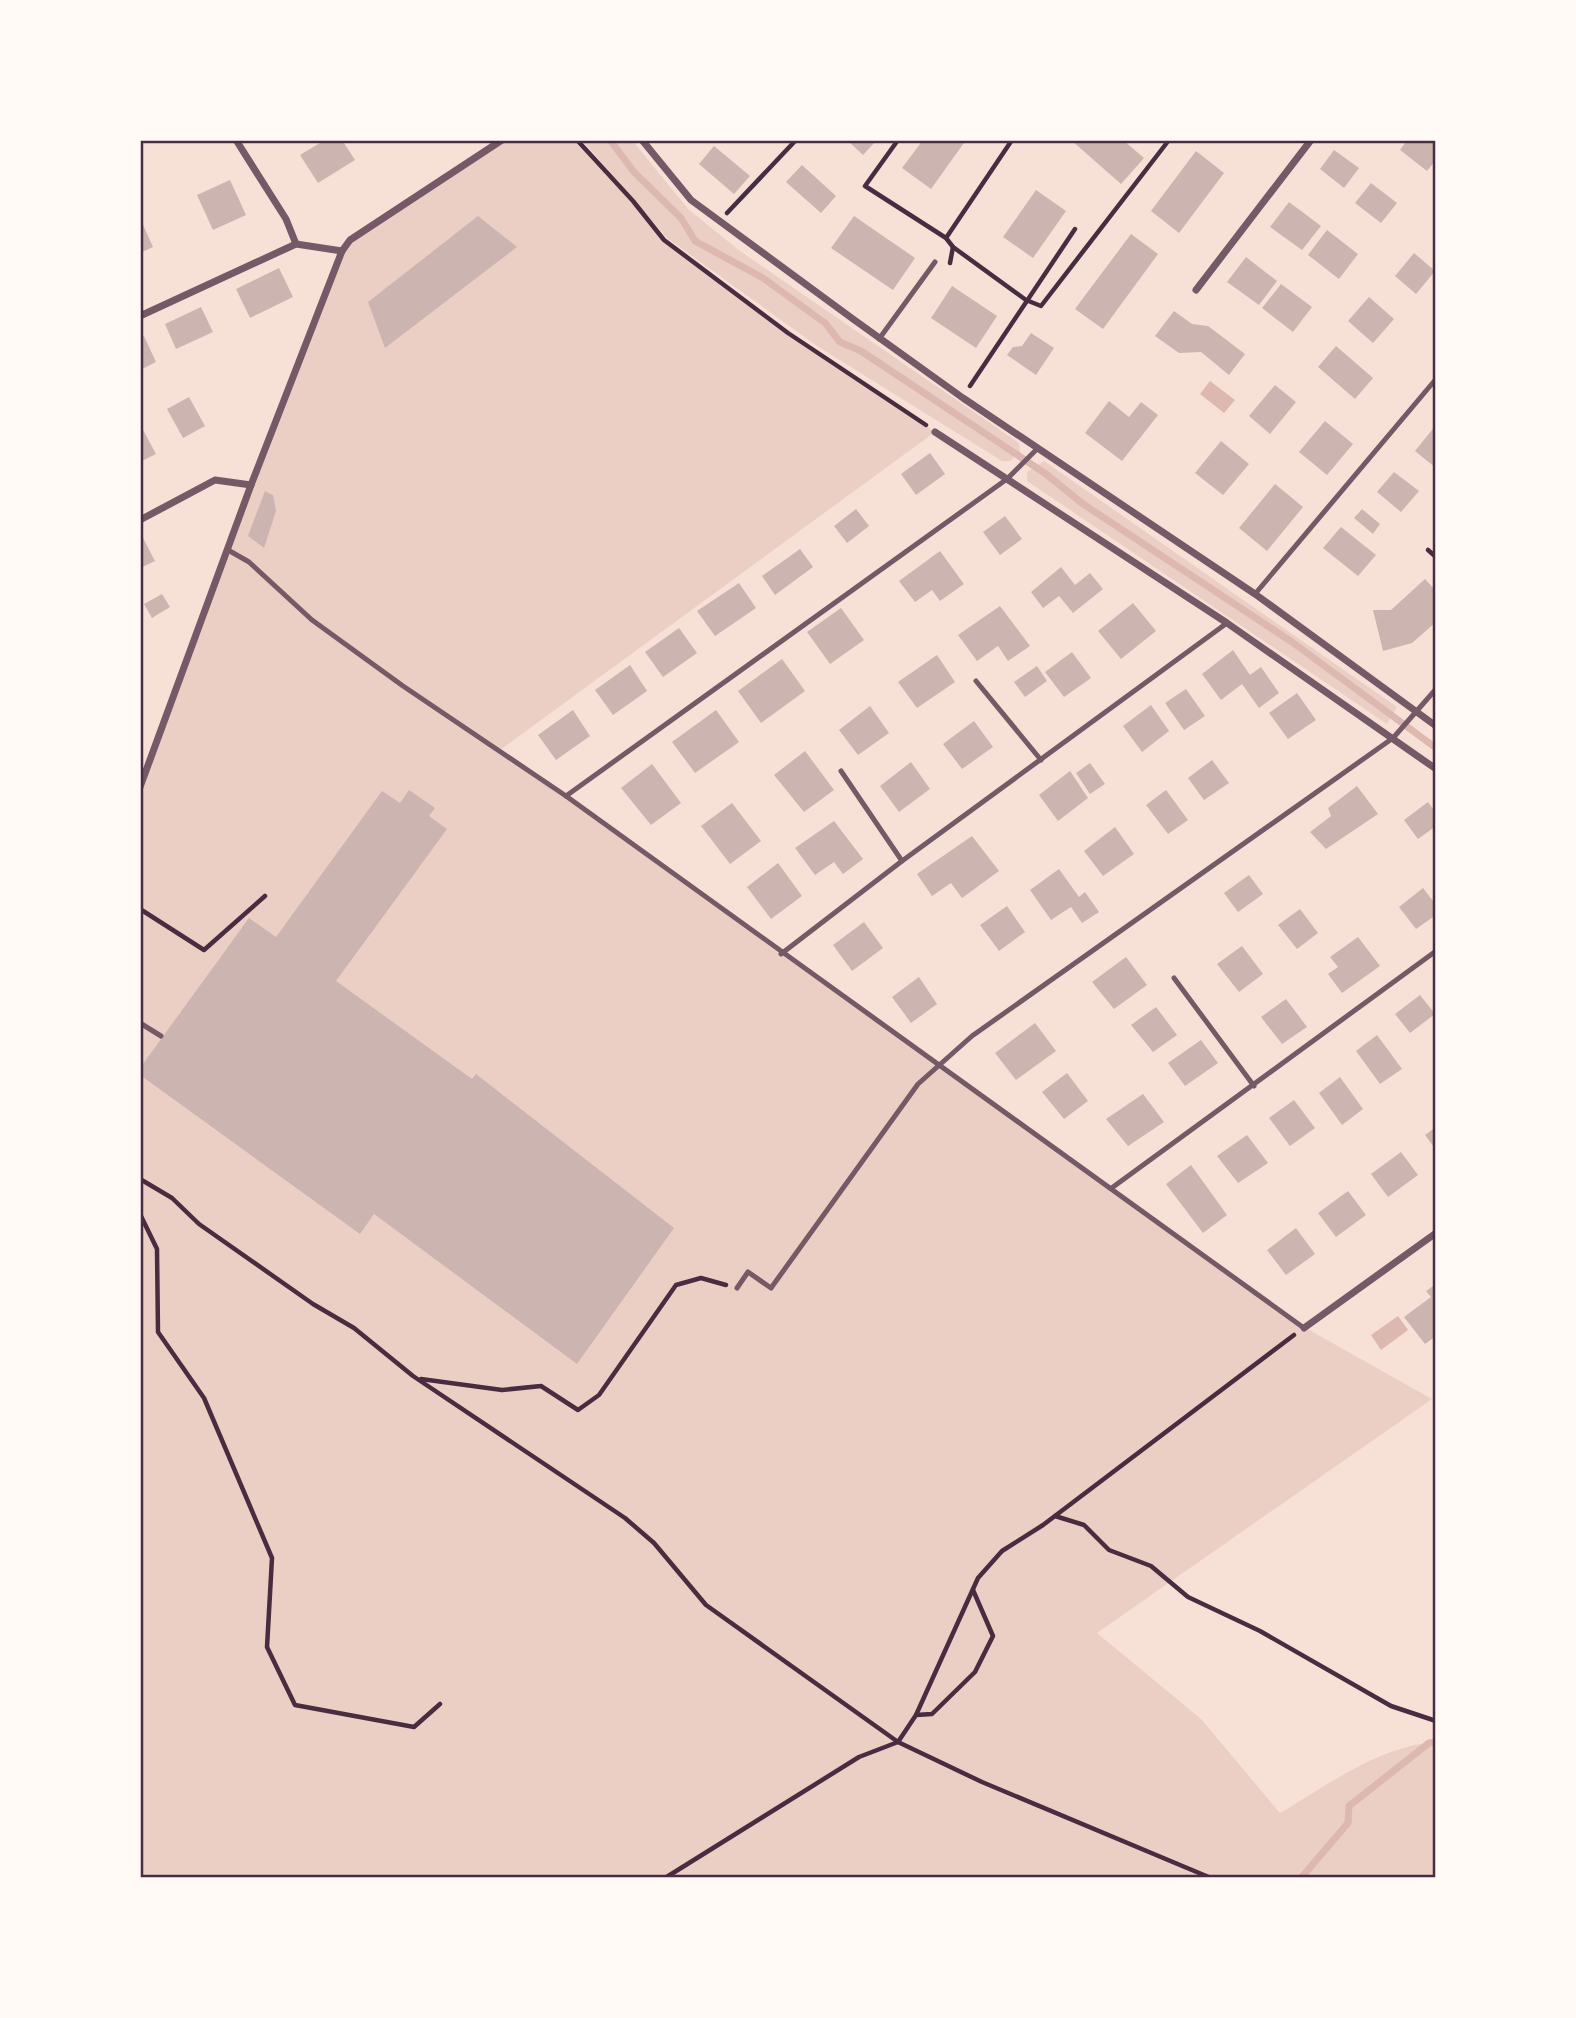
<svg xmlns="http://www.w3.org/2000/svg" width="1576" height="2018" font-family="Inter,sans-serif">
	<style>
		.green { fill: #ebcfc5 }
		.water { fill: #dcb8b0 }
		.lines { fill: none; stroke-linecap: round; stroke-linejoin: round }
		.stream { stroke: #dcb8b0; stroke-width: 7 }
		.building { fill: #ccb4b1 }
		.path { stroke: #4a2c40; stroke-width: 4.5 }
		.service { stroke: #755966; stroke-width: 5 }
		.minor { stroke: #755966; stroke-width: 7 }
		.neatline { fill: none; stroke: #4a2c40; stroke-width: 2.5 }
	</style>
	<rect width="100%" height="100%" fill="#f7e1d7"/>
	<g class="green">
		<path d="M502 140H577L633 201 664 240 788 333 935 432 500 750 1304 1327 1432 1399 1097 1633 1201 1719 1280 1813C1328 1785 1379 1746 1436 1742V1878H140V787L228 550 350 240Z"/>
		<polygon points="582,140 632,140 688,209 740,251 1019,443 1020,453 1010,461 1002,461 817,346 667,238"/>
		<polygon points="1044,461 1397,707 1387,724 1027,481 1027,472"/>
	</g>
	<g class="water">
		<polygon points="1210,381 1235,400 1224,413 1200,394"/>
		<polygon points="1398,1316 1408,1330 1381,1350 1371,1335"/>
	</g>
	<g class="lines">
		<g class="stream">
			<polyline points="610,140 634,172 681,218 695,241 763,278 825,323 840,342 861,351 1046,474 1083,504 1292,642 1436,748"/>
			<polyline points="1301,1878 1348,1823 1349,1806 1429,1743 1436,1742"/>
		</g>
	</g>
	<g class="building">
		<polygon points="325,140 342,140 355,160 318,183 300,155"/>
		<polygon points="847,140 877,140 863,155"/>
		<polygon points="923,140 966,140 931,189 902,168"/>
		<polygon points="1071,140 1123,140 1144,158 1121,184"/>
		<polygon points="1407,140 1432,140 1436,143 1436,160 1427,171 1400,150"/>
		<polygon points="714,146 750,176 734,194 699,164"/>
		<polygon points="1334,150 1359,168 1344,188 1320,169"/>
		<polygon points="1196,151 1224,173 1179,233 1151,211"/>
		<polygon points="802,165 836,196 821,213 786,182"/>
		<polygon points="230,180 246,215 213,230 197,195"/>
		<polygon points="1371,183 1397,203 1381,223 1355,203"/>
		<polygon points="1036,190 1066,211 1033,258 1003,237"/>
		<polygon points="1289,202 1321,226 1302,250 1270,227"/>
		<polygon points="478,216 517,247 385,348 368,302"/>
		<polygon points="854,216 915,258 893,290 831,248"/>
		<polygon points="140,218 153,247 140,253"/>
		<polygon points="1327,230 1358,254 1339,279 1308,255"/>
		<polygon points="1131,234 1158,254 1103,329 1075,309"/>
		<polygon points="1414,253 1435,271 1416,294 1395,276"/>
		<polygon points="1246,257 1277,281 1259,305 1227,282"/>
		<polygon points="279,268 293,297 250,318 236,289"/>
		<polygon points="1281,284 1312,307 1293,332 1262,308"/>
		<polygon points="952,286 997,316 976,348 931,318"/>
		<polygon points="1369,297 1394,319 1373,343 1348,321"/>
		<polygon points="201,307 213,332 176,349 165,324"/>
		<polygon points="1174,311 1192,324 1208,326 1245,354 1229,375 1201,352 1179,353 1155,336"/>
		<polygon points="1031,333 1054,348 1036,375 1007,355 1013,347 1022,346"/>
		<polygon points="144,336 156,362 140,370 140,338"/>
		<polygon points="1336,346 1373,378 1355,399 1318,367"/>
		<polygon points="1275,385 1296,402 1270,434 1249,416"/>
		<polygon points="189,397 205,426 183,438 167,409"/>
		<polygon points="1109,401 1129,417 1141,402 1158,415 1122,461 1085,433"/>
		<polygon points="1325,421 1353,444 1327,475 1299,452"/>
		<polygon points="140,424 156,454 140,462"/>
		<polygon points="1436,425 1436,468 1415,451"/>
		<polygon points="1221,441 1249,464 1223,495 1195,473"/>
		<polygon points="930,453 945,474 916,495 901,474"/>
		<polygon points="1394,472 1419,491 1401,512 1377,492"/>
		<polygon points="1275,484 1303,507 1267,551 1239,528"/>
		<polygon points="265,491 273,495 276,511 264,548 248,536"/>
		<polygon points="856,509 869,526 847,543 834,526"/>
		<polygon points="1362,509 1380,524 1373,534 1354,518"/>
		<polygon points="1005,516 1022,539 1000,555 983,532"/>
		<polygon points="1341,527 1376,555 1358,576 1323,548"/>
		<polygon points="140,532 155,561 140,568"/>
		<polygon points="800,549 813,567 775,595 762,576"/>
		<polygon points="940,551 964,584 940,601 932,590 915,602 899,581"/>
		<polygon points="1061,567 1075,585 1090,573 1103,589 1073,613 1059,596 1043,608 1031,592"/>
		<polygon points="1425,579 1436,591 1436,622 1412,643 1383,651 1373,610 1391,610"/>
		<polygon points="739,583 756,608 715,636 697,611"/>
		<polygon points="162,594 170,607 152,618 144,604"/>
		<polygon points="1133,603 1156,631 1121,659 1098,631"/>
		<polygon points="1000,606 1030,646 1008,661 998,646 977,661 958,635"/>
		<polygon points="841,608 864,640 830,664 807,632"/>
		<polygon points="679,628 697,653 663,677 645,652"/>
		<polygon points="1233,650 1250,675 1261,667 1279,693 1259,708 1242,684 1221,700 1202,674"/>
		<polygon points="1072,652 1091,678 1064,697 1045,672"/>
		<polygon points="937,655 955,682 917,708 898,682"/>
		<polygon points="782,659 805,691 761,723 738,691"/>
		<polygon points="630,665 647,691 613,715 595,690"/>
		<polygon points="1037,666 1047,681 1025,697 1014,682"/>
		<polygon points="1186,689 1205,716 1184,730 1165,703"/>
		<polygon points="1297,693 1316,720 1288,739 1269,713"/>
		<polygon points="1151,705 1169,731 1142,752 1123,726"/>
		<polygon points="870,706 889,733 858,755 839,730"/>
		<polygon points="573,710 590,736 556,760 538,735"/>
		<polygon points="716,710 739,742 695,773 672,742"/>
		<polygon points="974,721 993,747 962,769 943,744"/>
		<polygon points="805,751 834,790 804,812 774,775"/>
		<polygon points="1212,760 1229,783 1204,800 1188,778"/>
		<polygon points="911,762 930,789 899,812 880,786"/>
		<polygon points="1090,763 1105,784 1090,794 1076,773"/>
		<polygon points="652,764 681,803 651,825 621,788"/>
		<polygon points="1070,771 1088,798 1058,821 1039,795"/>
		<polygon points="1357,786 1378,814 1326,849 1310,832 1331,816 1328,808"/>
		<polygon points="409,790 435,808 429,816 447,829 336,981 472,1079 476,1074 674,1228 577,1364 374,1214 360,1234 140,1075 140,1068 249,918 276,937 382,791 400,803"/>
		<polygon points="1166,790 1188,820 1168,834 1146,805"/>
		<polygon points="1428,802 1436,813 1436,826 1418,839 1404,820"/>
		<polygon points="732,803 761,841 730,864 701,826"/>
		<polygon points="834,821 863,859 843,874 834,862 815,875 795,848"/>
		<polygon points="1115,827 1134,854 1103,876 1084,851"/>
		<polygon points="972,836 999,871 962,898 951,883 932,896 917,874"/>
		<polygon points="778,863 802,896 771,919 747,887"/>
		<polygon points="1059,869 1079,897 1085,892 1099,912 1082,923 1071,907 1051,920 1030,890"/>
		<polygon points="1249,875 1263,894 1238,912 1224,893"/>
		<polygon points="1423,888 1436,905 1436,915 1416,929 1399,907"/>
		<polygon points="1007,906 1025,932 999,951 980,925"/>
		<polygon points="1300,909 1318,933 1297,949 1278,925"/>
		<polygon points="864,922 883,948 852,971 833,945"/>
		<polygon points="1358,937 1380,966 1342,993 1328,974 1338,967 1330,957"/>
		<polygon points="1242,946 1263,974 1239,992 1217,964"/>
		<polygon points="1126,957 1147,985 1114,1009 1092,982"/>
		<polygon points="919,977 937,1004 911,1023 892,997"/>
		<polygon points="1420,995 1435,1014 1410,1033 1395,1014"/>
		<polygon points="1286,999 1307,1027 1282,1044 1261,1017"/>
		<polygon points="1156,1007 1177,1035 1153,1052 1131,1025"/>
		<polygon points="1035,1023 1056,1051 1016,1080 995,1053"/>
		<polygon points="1377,1035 1402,1069 1380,1084 1356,1051"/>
		<polygon points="1201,1040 1218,1063 1185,1086 1168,1063"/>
		<polygon points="1067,1073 1088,1101 1064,1119 1042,1092"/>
		<polygon points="1340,1077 1363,1109 1342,1125 1319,1093"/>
		<polygon points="1143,1094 1164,1122 1128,1146 1106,1119"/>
		<polygon points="1294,1100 1315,1128 1290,1146 1269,1118"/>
		<polygon points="1436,1127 1436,1150 1425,1135"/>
		<polygon points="1247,1135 1268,1163 1238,1183 1217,1156"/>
		<polygon points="1401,1152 1418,1175 1388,1197 1371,1174"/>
		<polygon points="1191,1165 1227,1215 1203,1233 1166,1184"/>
		<polygon points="1348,1191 1366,1215 1336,1237 1318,1213"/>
		<polygon points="1296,1228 1315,1254 1286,1275 1267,1250"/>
		<polygon points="1436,1284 1436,1336 1425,1344 1404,1317 1431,1297 1426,1291"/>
	</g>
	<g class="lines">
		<g class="path">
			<polyline points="577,140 633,201 664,240 788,333 926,425"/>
			<polyline points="898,140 865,186 946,238 953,247 1026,300 1041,306 1169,140"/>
			<polyline points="727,213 796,140"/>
			<polyline points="946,238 1012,140"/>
			<polyline points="950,263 953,247"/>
			<polyline points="970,386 1075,229"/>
			<polyline points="1428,550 1436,557"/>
			<polyline points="140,909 204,950 265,896"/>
			<polyline points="140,1179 172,1198 199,1224 313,1304 354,1328 413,1376 625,1518 654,1543 706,1605 898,1742 982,1782 1211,1878"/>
			<polyline points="140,1214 157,1249 158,1332 204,1398 272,1558 267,1647 295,1705 414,1727 440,1704"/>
			<polyline points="421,1379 502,1390 541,1386 578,1410 599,1395 676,1285 701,1278 726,1285"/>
			<polyline points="1055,1516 1084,1525 1109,1550 1151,1566 1188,1597 1260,1631 1391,1706 1436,1721"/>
			<polyline points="916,1715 932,1714 975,1672 993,1636 973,1590"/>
			<polyline points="665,1878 859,1757 898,1742 916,1715 978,1578 1002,1551 1043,1525 1294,1335"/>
		</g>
		<g class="service">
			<polyline points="879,339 935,262"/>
			<polyline points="228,550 249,562 312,620 403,686 566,796 1304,1328"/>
			<polyline points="1255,594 1436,379"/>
			<polyline points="976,681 1041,760"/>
			<polyline points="841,771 902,861"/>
			<polyline points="566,796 1007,479 1038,448"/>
			<polyline points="781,954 902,861 1227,623"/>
			<polyline points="1174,978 1254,1086"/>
			<polyline points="140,1023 161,1036"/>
			<polyline points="1113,1187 1436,951"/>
			<polyline points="737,1288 748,1272 771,1288 918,1084 972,1036 1393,738 1436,689"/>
		</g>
		<g class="minor">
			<polyline points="236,140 286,219 296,244"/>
			<polyline points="642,140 691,200 853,319 963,398 1255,594 1436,726"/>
			<polyline points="1196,290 1311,140"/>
			<polyline points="140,316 296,244 342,251"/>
			<polyline points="935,432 1227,623 1436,769"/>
			<polyline points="140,520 215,480 251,485"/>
			<polyline points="140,787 251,485 342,251 350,240 502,140"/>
			<polyline points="1304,1328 1436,1233"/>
		</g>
	</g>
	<rect width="1576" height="2018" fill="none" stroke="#fffaf5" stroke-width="284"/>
	<rect x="142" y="142" width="1292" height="1734" class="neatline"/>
</svg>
